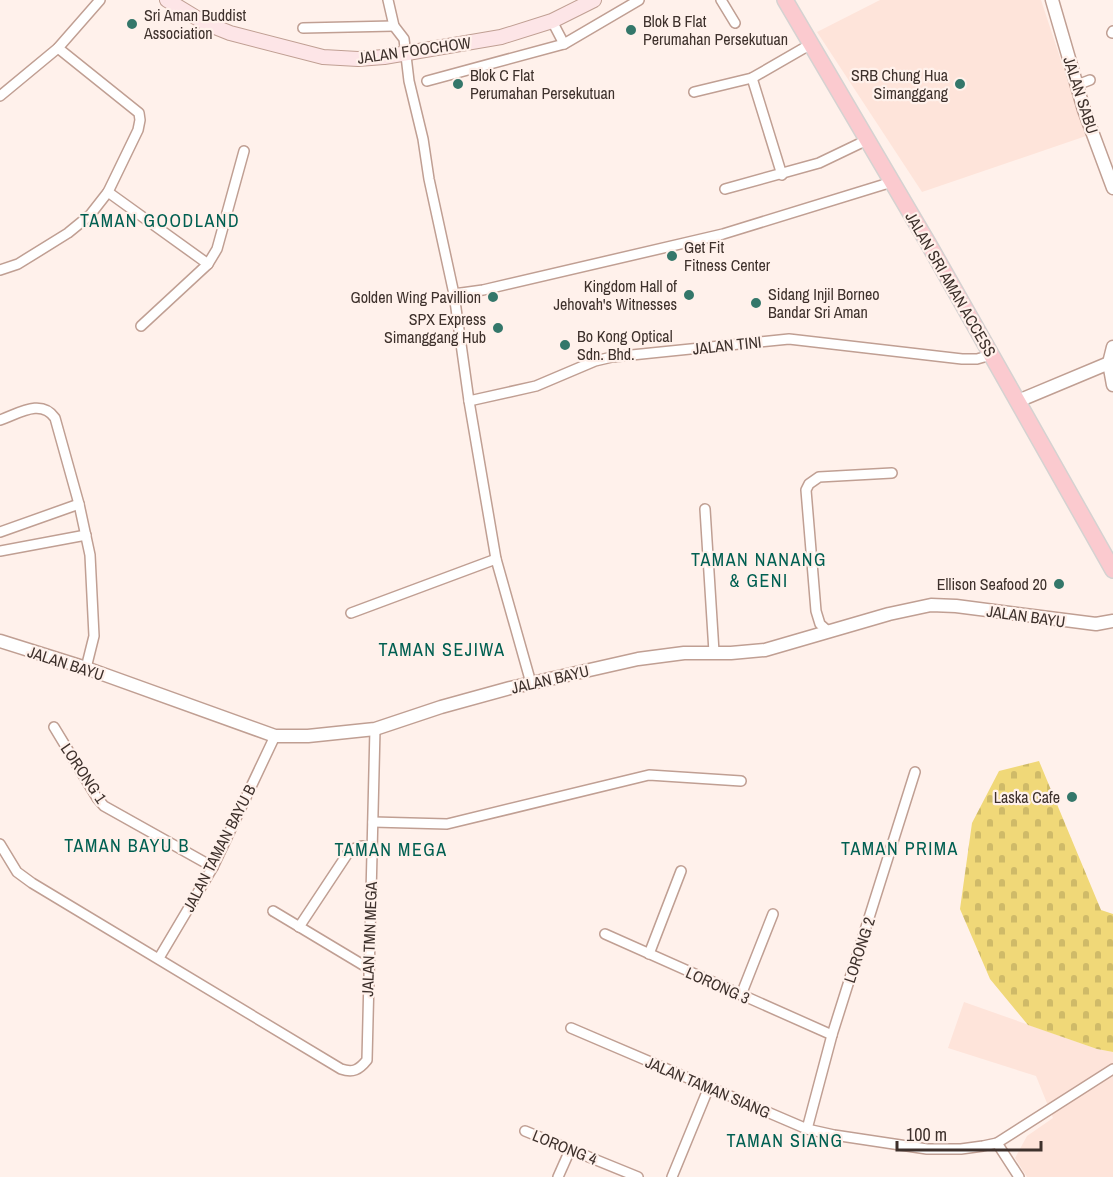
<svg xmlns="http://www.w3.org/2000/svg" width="1113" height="1177" font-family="'Archivo Narrow',sans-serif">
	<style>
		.built { fill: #fee4da }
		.cemetery { fill: url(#cemetery-stones) }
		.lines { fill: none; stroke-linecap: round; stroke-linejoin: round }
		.minor-casing { stroke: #c09f93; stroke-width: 12 }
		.tertiary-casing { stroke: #c09f93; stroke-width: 15 }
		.secondary-casing { stroke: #c09f93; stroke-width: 16 }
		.primary-casing { stroke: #d5d2d1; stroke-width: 18 }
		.minor { stroke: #fff; stroke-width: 9 }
		.tertiary { stroke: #fff; stroke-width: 12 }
		.secondary { stroke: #fde5e7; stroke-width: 14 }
		.primary { stroke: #fbcacf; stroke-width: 15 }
		.poi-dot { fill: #34776a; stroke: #fff1eb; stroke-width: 2 }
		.labels { text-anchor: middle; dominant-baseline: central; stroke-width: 4.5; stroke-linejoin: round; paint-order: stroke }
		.poi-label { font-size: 16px; fill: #3e312c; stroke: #fff1eb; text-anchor: start }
		.street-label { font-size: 16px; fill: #3e312c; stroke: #fff1eb }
		.neighbourhood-label { font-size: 18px; letter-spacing: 1.5px; fill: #005f51; stroke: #fff1eb }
	</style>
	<defs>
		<pattern id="cemetery-stones" width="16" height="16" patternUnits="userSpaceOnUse" patternTransform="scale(1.5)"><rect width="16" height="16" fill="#f0d878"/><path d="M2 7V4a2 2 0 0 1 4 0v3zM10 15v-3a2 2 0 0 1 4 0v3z" fill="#cfba68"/></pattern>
	</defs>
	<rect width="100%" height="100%" fill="#fff1eb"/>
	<g class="built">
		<polygon points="880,0 1041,0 1086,136 922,192 817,32"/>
		<polygon points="964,1002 1097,1049 1113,1052 1113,1177 1027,1177 1015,1158 1027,1136 1053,1118 1036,1076 948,1048"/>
	</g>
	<polygon class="cemetery" points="1039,761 1101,910 1113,914 1113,1052 1097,1049 1028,1025 990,979 960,909 972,823 999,771"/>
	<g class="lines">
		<defs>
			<g id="minor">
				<polyline points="388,0 394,26 404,39 409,81 423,139 429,179 454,294 469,401 496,559 531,683"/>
				<polyline points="721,0 735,23"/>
				<polyline points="552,21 564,44"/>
				<polyline points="303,28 394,26"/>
				<polyline points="1112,33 1113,31"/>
				<polyline points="752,78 782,175"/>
				<polyline points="427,81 564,44 639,0"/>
				<polyline points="1077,85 1090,80"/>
				<polyline points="694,92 752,78 811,44"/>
				<polyline points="0,96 58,48 100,0"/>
				<polyline points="725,189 819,163 867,140"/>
				<polyline points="108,192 208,264"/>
				<polyline points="0,270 18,264 68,233 90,215 108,192 138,130 140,120 139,113 58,48"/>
				<polyline points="454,294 483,290 723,234 892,182"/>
				<polyline points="141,326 208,264 217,249 244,151"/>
				<polyline points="469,401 536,386 595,361 612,357 789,339 962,359 977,359 991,355"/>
				<path d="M0 420C18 414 41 398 55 418L79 504 90 555 94 636 86 668"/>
				<polyline points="705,509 714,652"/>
				<polyline points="0,532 79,504"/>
				<polyline points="0,551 86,535"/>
				<polyline points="351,613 496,559"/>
				<polyline points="829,632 820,624 816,611 806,490 809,484 819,477 892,473"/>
				<polyline points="54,727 97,798 104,806 213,867"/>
				<polyline points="373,822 447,824 649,775 741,781"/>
				<path d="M0 844 17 872 32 883 341 1069C353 1073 359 1070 367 1060L375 729"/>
				<polyline points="273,911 368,968"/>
				<polyline points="299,927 350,850 362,846 372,848"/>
				<polyline points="605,934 832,1035"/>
				<polyline points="649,954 681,871"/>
				<polyline points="159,958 213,867 275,736"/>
				<polyline points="741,995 773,914"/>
				<polyline points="571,1028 807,1129 834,1135 927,1149 961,1149 983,1146 997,1143 1113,1069"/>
				<polyline points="807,1129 832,1035 915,772"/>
				<polyline points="525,1131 638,1177"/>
				<polyline points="997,1143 1019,1177"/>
				<polyline points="558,1177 570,1150"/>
				<polyline points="672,1177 709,1087"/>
			</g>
			<g id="tertiary">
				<polyline points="1052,0 1084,110 1113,188"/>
				<polyline points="1109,363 1113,347"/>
				<polyline points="1018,401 1109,363 1113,385"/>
				<polyline points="0,641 86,668 275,736 308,736 375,729 441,707 510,688 638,659 684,653 731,653 765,650 889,614 931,605 956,606 1096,624 1113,621"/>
			</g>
			<polyline id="secondary" points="167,0 205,23 230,33 323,57 358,59 384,57 501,37 552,21 594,0"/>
			<polyline id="primary" points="785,0 928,243 1113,570"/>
		</defs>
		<use href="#minor" class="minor-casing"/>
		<use href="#tertiary" class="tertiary-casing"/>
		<use href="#secondary" class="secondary-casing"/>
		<use href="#primary" class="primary-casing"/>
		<use href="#minor" class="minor"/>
		<use href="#tertiary" class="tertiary"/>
		<use href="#secondary" class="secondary"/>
		<use href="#primary" class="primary"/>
	</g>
	<g class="poi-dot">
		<circle cx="132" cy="24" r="6"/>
		<circle cx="631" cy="30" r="6"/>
		<circle cx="458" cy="84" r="6"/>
		<circle cx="960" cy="84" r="6"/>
		<circle cx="672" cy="256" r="6"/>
		<circle cx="689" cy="295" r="6"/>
		<circle cx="493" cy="297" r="6"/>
		<circle cx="756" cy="303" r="6"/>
		<circle cx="498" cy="328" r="6"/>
		<circle cx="565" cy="345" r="6"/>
		<circle cx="1059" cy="584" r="6"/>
		<circle cx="1072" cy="797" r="6"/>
	</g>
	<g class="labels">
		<g class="poi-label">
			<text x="144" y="15">Sri Aman Buddist<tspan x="144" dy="18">Association</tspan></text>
			<text x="643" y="21">Blok B Flat<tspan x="643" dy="18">Perumahan Persekutuan</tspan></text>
			<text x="470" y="75">Blok C Flat<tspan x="470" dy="18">Perumahan Persekutuan</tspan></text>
			<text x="948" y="75" text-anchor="end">SRB Chung Hua<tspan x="948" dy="18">Simanggang</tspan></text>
			<text x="684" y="247">Get Fit<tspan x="684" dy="18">Fitness Center</tspan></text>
			<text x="677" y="286" text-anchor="end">Kingdom Hall of<tspan x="677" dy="18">Jehovah's Witnesses</tspan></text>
			<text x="768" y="294">Sidang Injil Borneo<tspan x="768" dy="18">Bandar Sri Aman</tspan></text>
			<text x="481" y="297" text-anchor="end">Golden Wing Pavillion</text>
			<text x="486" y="319" text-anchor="end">SPX Express<tspan x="486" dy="18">Simanggang Hub</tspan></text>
			<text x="577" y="336">Bo Kong Optical<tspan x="577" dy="18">Sdn. Bhd.</tspan></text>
			<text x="1047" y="584" text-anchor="end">Ellison Seafood 20</text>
			<text x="1060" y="797" text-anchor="end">Laska Cafe</text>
		</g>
		<g class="street-label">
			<text transform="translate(414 50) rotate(-8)">JALAN FOOCHOW</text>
			<text transform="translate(1081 95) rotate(72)">JALAN SABU</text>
			<text transform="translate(951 284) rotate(60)">JALAN SRI AMAN ACCESS</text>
			<text transform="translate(727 345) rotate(-6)">JALAN TINI</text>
			<text transform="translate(1026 616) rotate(8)">JALAN BAYU</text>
			<text transform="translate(66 663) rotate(18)">JALAN BAYU</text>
			<text transform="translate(550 679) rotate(-13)">JALAN BAYU</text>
			<text transform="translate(84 773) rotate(56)">LORONG 1</text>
			<text transform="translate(219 848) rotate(-63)">JALAN TAMAN BAYU B</text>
			<text transform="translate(369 939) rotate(-88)">JALAN TMN MEGA</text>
			<text transform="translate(859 950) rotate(-72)">LORONG 2</text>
			<text transform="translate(718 985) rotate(24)">LORONG 3</text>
			<text transform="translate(708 1087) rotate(23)">JALAN TAMAN SIANG</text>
			<text transform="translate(565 1147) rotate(22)">LORONG 4</text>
		</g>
		<g class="neighbourhood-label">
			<text x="160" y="220">TAMAN GOODLAND</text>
			<text x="759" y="559">TAMAN NANANG<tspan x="759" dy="21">&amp; GENI</tspan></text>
			<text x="442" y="649">TAMAN SEJIWA</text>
			<text x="127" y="845">TAMAN BAYU B</text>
			<text x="900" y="848">TAMAN PRIMA</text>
			<text x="391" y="849">TAMAN MEGA</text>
			<text x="785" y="1140">TAMAN SIANG</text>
		</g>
	</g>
	<path d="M897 1141v9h144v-9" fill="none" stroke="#3e312c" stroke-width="3"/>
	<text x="906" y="1141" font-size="18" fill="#3e312c" stroke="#fff1eb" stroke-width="4.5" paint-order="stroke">100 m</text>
</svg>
